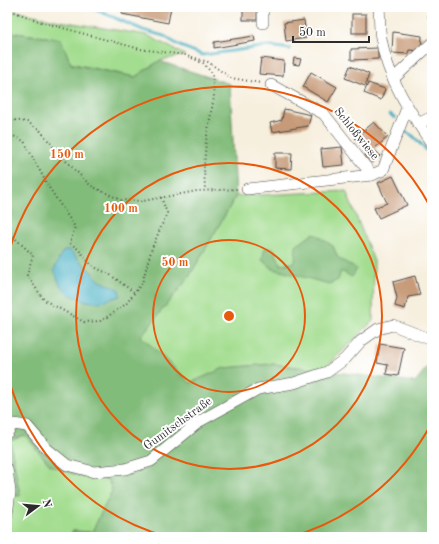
<svg xmlns="http://www.w3.org/2000/svg" width="439" height="544" font-family="'Old Standard TT',serif">
	<style>
		.green { fill: #a3dd8f; stroke: #67845d }
		.forest { fill: #82bc7a; stroke: #567452; fill-rule: evenodd }
		.water { fill: #46b0c4; stroke: #386e78 }
		.lines { fill: none; stroke-linecap: round; stroke-linejoin: round }
		.stream { stroke: #46b0c4; stroke-width: 3 }
		.building { fill: #c79b79 }
		.minor-casing { stroke: #4a4846; stroke-width: 12 }
		.path { stroke: #4a4846; stroke-width: 2; stroke-dasharray: 1 3; stroke-linecap: butt }
		.minor { stroke: #fff; stroke-width: 11 }
		.ring { fill: none; stroke: #e8590c; stroke-width: 2 }
		.labels { text-anchor: middle; dominant-baseline: central; stroke-width: 4; stroke-linejoin: round; paint-order: stroke }
		.street-label { font-size: 12px; fill: #2b2b2b; stroke: #fff }
		.centre { fill: #e8590c; stroke: #fff; stroke-width: 2 }
		.ring-label { font-size: 12px; text-anchor: middle; font-weight: bold; fill: #e8590c; stroke: #fff; stroke-width: 4; stroke-linejoin: round; paint-order: stroke }
	</style>
	<rect width="100%" height="100%" fill="#fff"/>
	<filter id="ink" filterUnits="userSpaceOnUse"><feTurbulence type="fractalNoise" baseFrequency=".025" numOctaves="2"/><feDisplacementMap in="SourceGraphic" scale="8" xChannelSelector="R" yChannelSelector="G"/><feConvolveMatrix kernelMatrix="1 2 1 2 8 2 1 2 1" color-interpolation-filters="sRGB"/></filter>
	<filter id="wash" filterUnits="userSpaceOnUse"><feTurbulence type="fractalNoise" baseFrequency=".012" numOctaves="4" result="noise"/><feDisplacementMap in="SourceGraphic" scale="16" xChannelSelector="R" yChannelSelector="G"/><feGaussianBlur stdDeviation="0.9" result="paint"/><feColorMatrix in="noise" values="0 0 0 0 0 0 0 0 0 0 0 0 0 0 0 0 0 1.4 0 .05"/><feComposite in="paint" operator="in"/></filter>
	<g filter="url(#wash)">
		<rect width="100%" height="100%" fill="#f7efde"/>
		<g class="green">
			<polygon points="7,9 60,21 147,35 185,55 159,61 135,77 70,63 61,39 7,32"/>
			<polygon points="346,191 374,261 373,321 323,370 272,364 224,368 190,384 140,336 189,277 236,196"/>
			<polygon points="25,435 50,465 85,478 108,479 112,491 92,532 73,531 70,537 7,537 7,495 20,495 10,441"/>
		</g>
		<g class="forest">
			<path d="M7 32 61 39 71 64 135 77 159 61 230 84 236 196 189 277 141 336 190 383 224 368 272 364 415 382 432 361V537H70L73 531 92 532 112 491 109 479 85 478 50 465 25 435 10 441 20 496 7 495ZM69 249 100 281 120 296 99 303Z"/>
			<polygon points="314,233 333,246 338,258 357,269 352,277 341,271 338,280 329,284 273,269 262,260 265,248 274,249 281,265 295,262 296,246"/>
		</g>
		<polygon class="water" points="69,249 100,281 119,289 120,296 99,303 86,301 70,295 60,285 54,270 62,252"/>
		<g class="lines">
			<g class="stream">
				<polyline points="90,7 143,30 164,36 180,46 203,55 268,46 290,49"/>
				<polyline points="390,114 395,118"/>
				<polyline points="406,132 413,136 432,156"/>
			</g>
		</g>
		<g id="blocks">
			<g class="building">
				<polygon points="123,7 171,7 168,23 122,14"/>
				<rect x="243" y="7" width="14" height="13"/>
				<polygon points="429,7 432,7 432,19 428,18"/>
				<rect x="352" y="14" width="14" height="19"/>
				<polygon points="304,20 306,38 286,41 284,23"/>
				<polygon points="393,32 422,36 421,51 409,50 408,54 392,53"/>
				<polygon points="254,36 255,41 214,48 214,42"/>
				<polygon points="378,48 378,59 351,60 351,49"/>
				<polygon points="261,58 284,61 283,76 259,74"/>
				<polygon points="294,58 301,59 299,65 293,64"/>
				<polygon points="350,66 369,74 365,86 345,78"/>
				<polygon points="311,72 337,87 328,102 303,87"/>
				<polygon points="368,83 385,89 381,100 364,93"/>
				<polygon points="284,109 311,115 308,126 272,132 270,123 282,120"/>
				<polygon points="374,122 388,137 374,149 380,156 372,163 365,155 367,153 355,138"/>
				<polygon points="342,147 344,165 323,167 321,149"/>
				<polygon points="275,153 292,153 291,169 275,168"/>
				<polygon points="393,176 407,205 379,218 374,208 387,203 378,183"/>
				<polygon points="415,276 420,295 408,297 405,309 395,306 397,298 393,282"/>
				<polygon points="380,344 404,348 398,376 386,374 388,365 377,363"/>
			</g>
		</g>
	</g>
	<g filter="url(#ink)">
		<use href="#blocks" fill-opacity="0" stroke="#4a4846" stroke-width="1"/>
		<g class="lines">
			<defs>
				<g id="minor">
					<polyline points="263,7 263,23"/>
					<path d="M379 7C380 17 379 28 381 38 387 78 410 112 432 144"/>
					<polyline points="393,79 432,43"/>
					<polyline points="271,85 324,114 372,175 383,170 407,108"/>
					<polyline points="418,124 432,117"/>
					<polyline points="247,189 372,175"/>
					<polyline points="7,433 13,424 27,426 47,449 67,465 94,472 125,469 151,461 200,421 258,389 294,383 327,372 345,359 361,341 378,329 393,325 432,340"/>
					<polyline points="7,469 10,492 7,514"/>
				</g>
			</defs>
			<use href="#minor" class="minor-casing"/>
			<g class="path">
				<polyline points="7,9 41,22 140,49 185,55 203,63 212,73 214,97 206,141 204,167 205,190"/>
				<polyline points="192,57 208,62 231,78 261,83"/>
				<polyline points="7,119 27,122 39,129 59,154 91,186 121,200 143,201 197,191 238,189"/>
				<polyline points="7,133 24,141 48,186 75,227 70,243 78,249 92,266 109,274 135,293"/>
				<polyline points="7,231 33,255 27,275 44,300 84,322 101,321 126,304 142,283 152,248 167,213 161,197"/>
			</g>
			<use href="#minor" class="minor"/>
		</g>
	</g>
	<g class="ring">
		<circle cx="229" cy="316" r="76"/>
		<circle cx="229" cy="316" r="153"/>
		<path d="M431 424A229 229 0 0 1 290 537M168 537A229 229 0 0 1 7 373M7 259A229 229 0 0 1 431 208"/>
	</g>
	<g class="labels">
		<g class="street-label">
			<text transform="translate(356 134) rotate(51)">Schloßwiese</text>
			<text transform="translate(178 424) rotate(-36)">Gumitschstraße</text>
		</g>
	</g>
	<circle cx="229" cy="316" r="6" class="centre"/>
	<g class="ring-label">
		<text x="67" y="158">150 m</text>
		<text x="121" y="212">100 m</text>
		<text x="175" y="266">50 m</text>
	</g>
	<rect width="439" height="544" fill="none" stroke="#fff" stroke-width="24"/>
	<g transform="translate(38 506) rotate(74)" stroke="#ffffff" stroke-width="3" paint-order="stroke">
	<path d="M0-3L7 15L0 10L-7 15Z" fill="#2b2b2b"/>
	<text y="-6" font-size="11" font-weight="bold" text-anchor="middle" fill="#2b2b2b">N</text>
	</g>
	<path d="M293 36v6h76v-6" fill="none" stroke="#2b2b2b" stroke-width="2"/>
	<text x="299" y="36" font-size="12" fill="#2b2b2b" stroke="#ffffff" stroke-width="3" paint-order="stroke">50 m</text>
</svg>
